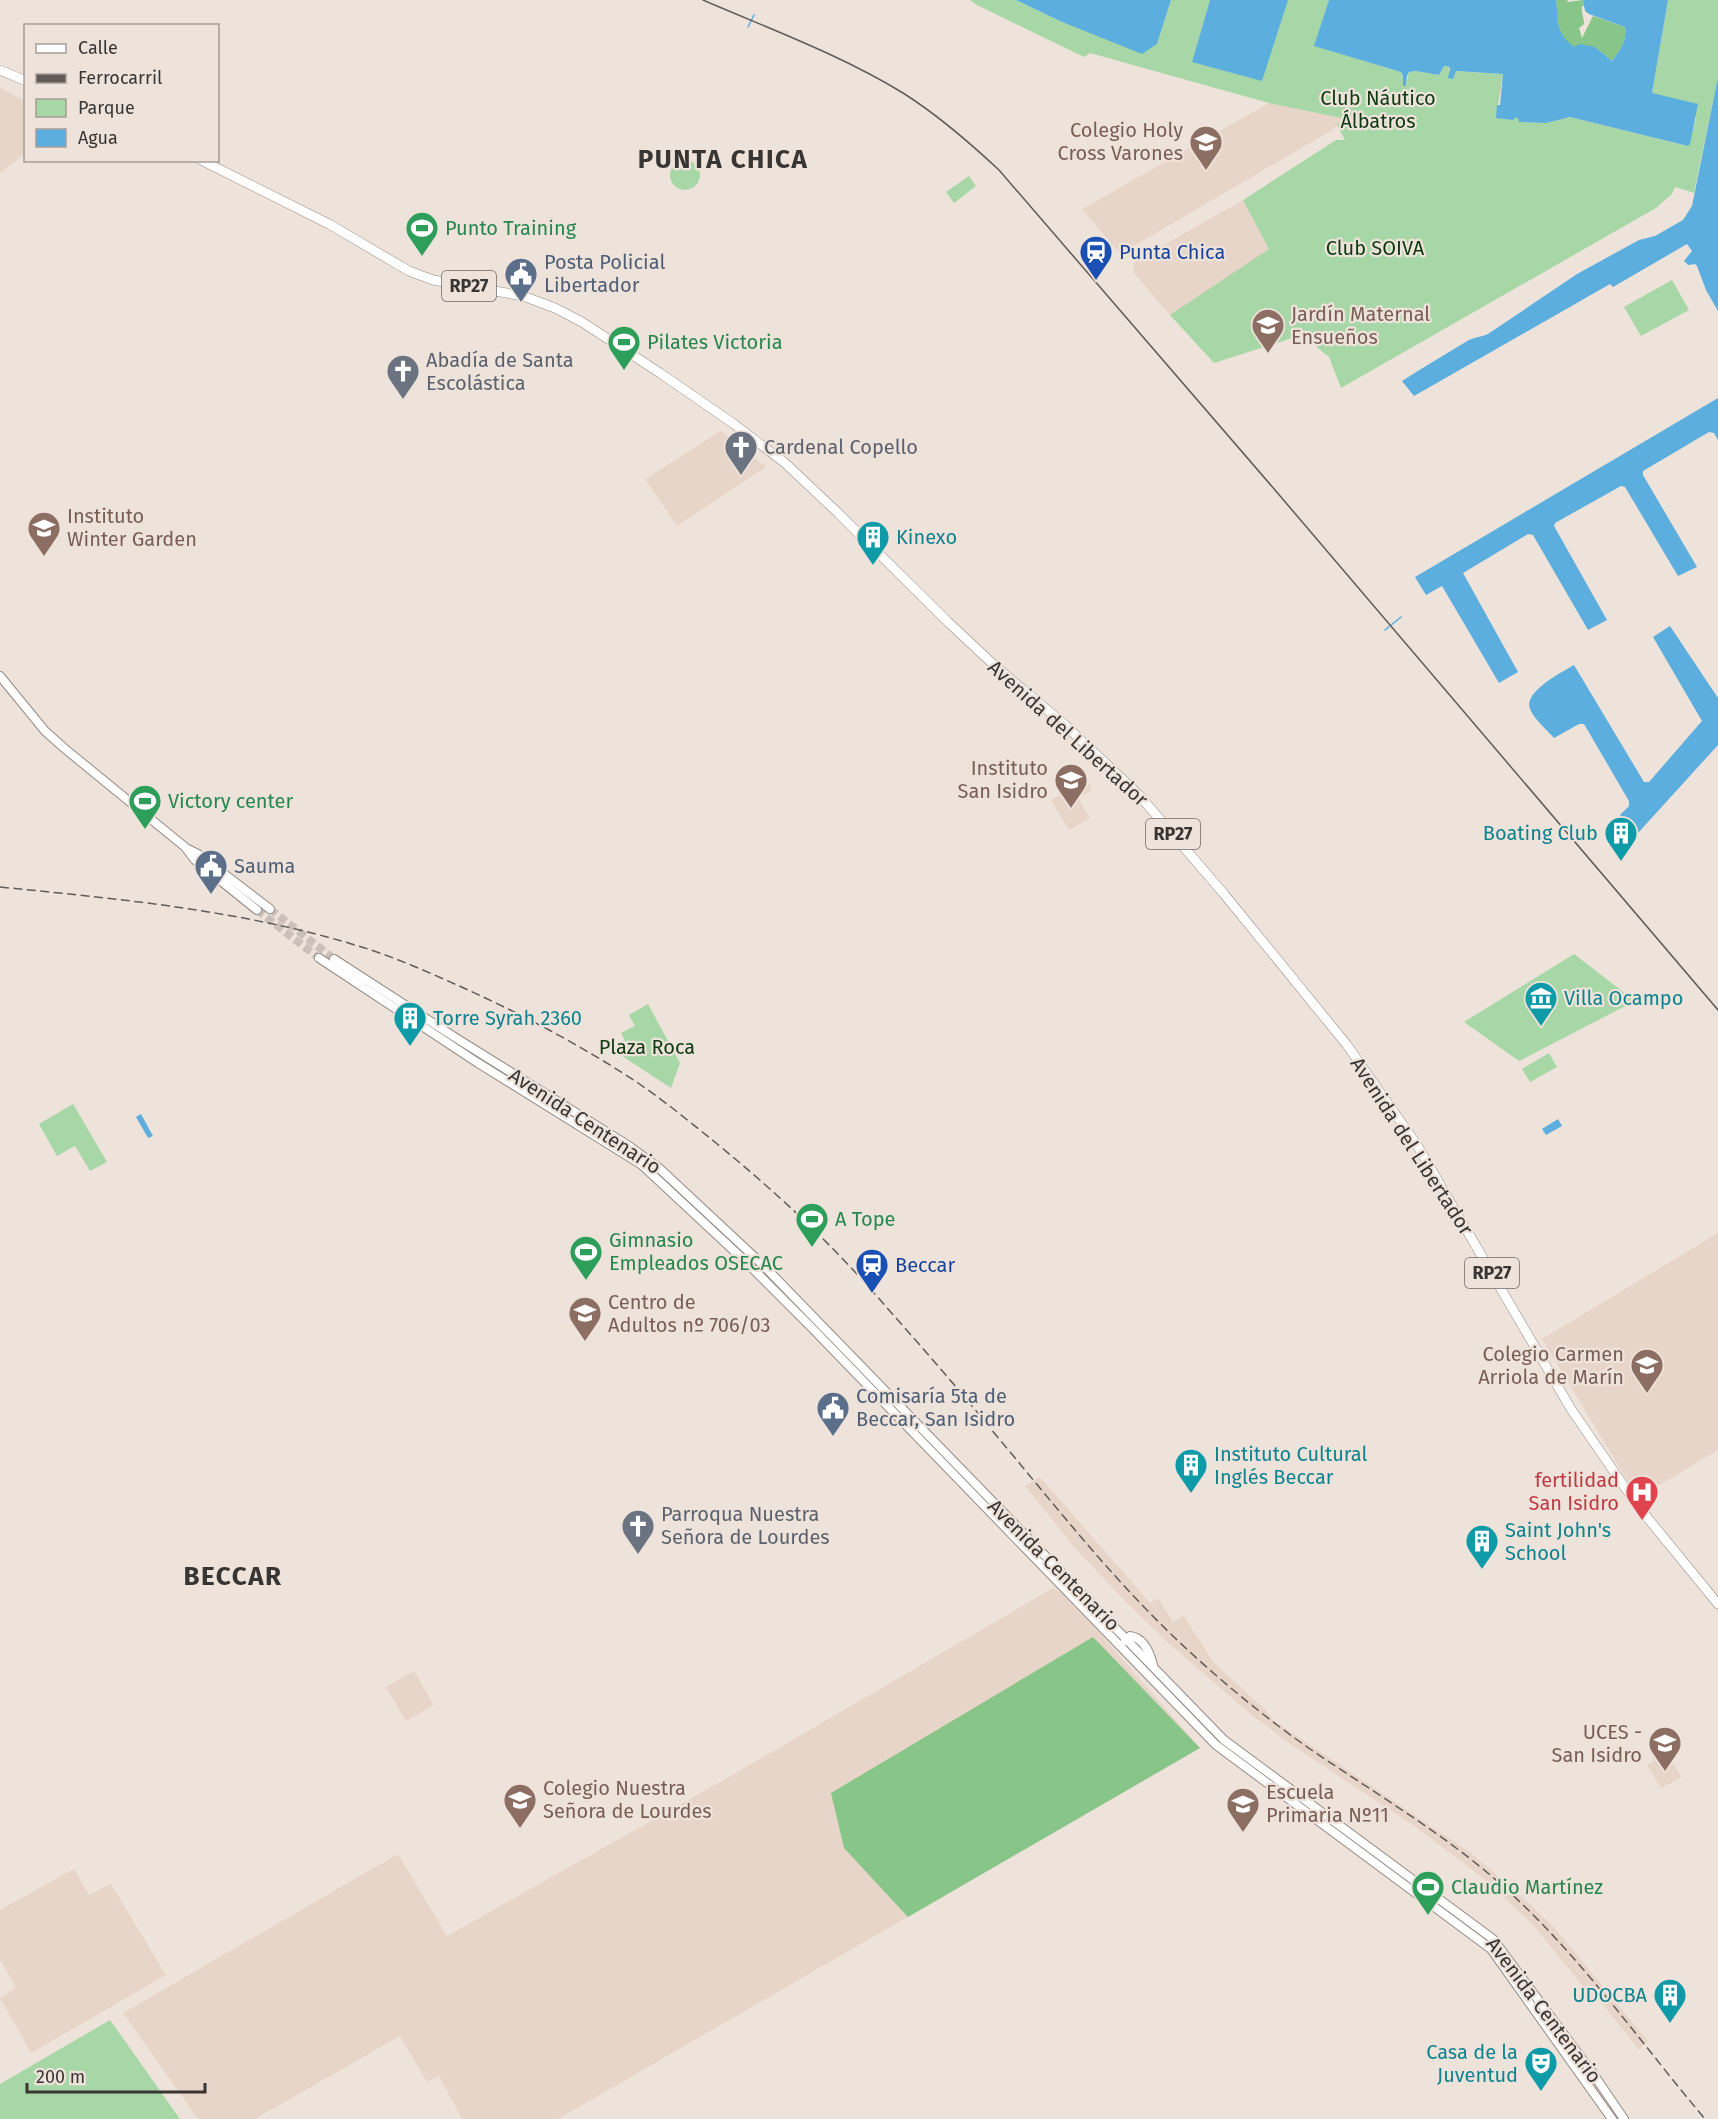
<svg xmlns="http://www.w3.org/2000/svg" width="1718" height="2119" font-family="'Fira Sans',sans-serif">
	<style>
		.built { fill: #e7d5c9 }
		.green { fill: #a7d7a6 }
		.forest { fill: #88c588 }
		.water { fill: #5baede }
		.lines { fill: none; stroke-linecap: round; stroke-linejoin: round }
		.stream { stroke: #5baede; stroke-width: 1.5 }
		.secondary-tunnel { stroke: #cac0b9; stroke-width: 8; stroke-dasharray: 8 4; stroke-linecap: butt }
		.secondary-casing { stroke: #948b84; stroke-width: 10 }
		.primary-casing { stroke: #948b84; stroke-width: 10 }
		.secondary { stroke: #fff; stroke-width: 8 }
		.primary { stroke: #fff; stroke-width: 9 }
		.tram { stroke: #615b57; stroke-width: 1.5 }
		.rail { stroke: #615b57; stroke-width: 1.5; stroke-dasharray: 9 4.5; stroke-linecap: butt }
		.labels { text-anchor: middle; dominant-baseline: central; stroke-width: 4.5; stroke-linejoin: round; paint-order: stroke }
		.shield { fill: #eee3db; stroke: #6f6965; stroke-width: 1.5 }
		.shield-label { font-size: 18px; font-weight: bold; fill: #393532 }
		.park-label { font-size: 20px; fill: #0e3911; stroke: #eee3db }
		.education-label { font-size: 20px; fill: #785e54; stroke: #eee3db; text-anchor: start }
		.leisure-label { font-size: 20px; fill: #27864d; stroke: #eee3db; text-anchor: start }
		.transit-label { font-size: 20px; fill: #164399; stroke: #eee3db; text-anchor: start }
		.service-label { font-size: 20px; fill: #4e5e75; stroke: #eee3db; text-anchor: start }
		.worship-label { font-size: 20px; fill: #5b616d; stroke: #eee3db; text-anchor: start }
		.culture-label { font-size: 20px; fill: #0d838f; stroke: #eee3db; text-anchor: start }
		.street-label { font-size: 20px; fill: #393532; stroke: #eee3db }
		.health-label { font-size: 20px; fill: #be3a42; stroke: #eee3db; text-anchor: end }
		.district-label { font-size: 26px; font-weight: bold; letter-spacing: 1.5px; fill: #393532; stroke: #eee3db }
	</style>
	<rect width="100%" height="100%" fill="#eee3db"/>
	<g class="built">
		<polygon points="0,88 26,101 25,154 0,173"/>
		<polygon points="1269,103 1346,119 1329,132 1120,254 1082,209"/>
		<polygon points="1243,200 1270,249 1170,315 1133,272 1134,262"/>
		<polygon points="721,431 766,467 677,526 645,479"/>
		<polygon points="1086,780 1092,790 1078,798 1090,818 1069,830 1051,800"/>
		<polygon points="1718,1233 1718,1450 1638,1498 1542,1339"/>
		<polygon points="1040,1477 1150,1603 1158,1598 1173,1622 1184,1616 1214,1663 1266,1710 1273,1720 1471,1853 1529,1903 1553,1926 1648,2041 1639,2050 1598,1998 1594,2000 1534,1926 1483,1878 1413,1825 1289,1743 1254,1717 1167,1642 1124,1600 1076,1549 1025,1486"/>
		<polygon points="1053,1588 1061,1593 1098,1631 1200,1748 558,2119 462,2119 439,2076 427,2082 400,2036 255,2119 198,2119 123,2013 398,1854 447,1936 722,1781"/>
		<polygon points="414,1671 434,1705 406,1721 386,1687"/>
		<polygon points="1659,1753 1668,1767 1674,1764 1682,1777 1661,1788 1647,1765 1654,1761 1652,1758"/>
		<polygon points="74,1869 89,1895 111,1884 166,1975 31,2053 0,1998 16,1988 0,1959 0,1910"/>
	</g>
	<g class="green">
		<polygon points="970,0 1016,0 1060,21 1157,44 1171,0 1210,0 1192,62 1288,0 1329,0 1315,46 1401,72 1406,86 1409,72 1416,71 1439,75 1444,66 1448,66 1452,79 1455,71 1503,74 1496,118 1519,118 1519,122 1546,123 1570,117 1688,146 1696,118 1652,93 1668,0 1718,0 1718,77 1694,193 1675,187 1672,194 1656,208 1341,388 1329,357 1302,335 1214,363 1170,315 1269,249 1243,200 1336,140 1345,140 1337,125 1346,119 1269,103 1090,53 1084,57 977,5"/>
		<circle cx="685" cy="175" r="15"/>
		<polygon points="969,176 976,186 954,203 946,192"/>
		<polygon points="1672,280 1689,310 1641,336 1624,307"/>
		<polygon points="1574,954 1635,1001 1519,1061 1464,1022"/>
		<polygon points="648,1004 680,1063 671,1088 613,1050 626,1043 621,1033 635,1026 629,1015"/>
		<polygon points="1549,1053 1557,1067 1530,1082 1522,1069"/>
		<polygon points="73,1104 107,1162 90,1171 75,1146 57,1156 39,1124"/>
		<polygon points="110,2020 180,2119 0,2119 0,2084"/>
	</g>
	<g class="forest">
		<path d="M1556 0H1567L1568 2 1583 0 1584 6H1582C1581 13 1584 17 1584 24L1579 28 1582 38 1593 16 1625 27C1627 42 1620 50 1612 61L1595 47C1589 47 1580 49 1575 48 1556 42 1558 16 1556 0Z"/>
		<polygon points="1093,1637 1200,1748 908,1917 844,1848 831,1793"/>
	</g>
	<g class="water">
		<polygon points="1016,0 1171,0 1157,44 1142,54 1060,21"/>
		<polygon points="1210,0 1288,0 1262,81 1192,62"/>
		<path d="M1329 0H1556C1559 23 1555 32 1574 47L1580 44 1595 47 1612 61C1620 50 1627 42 1625 27L1589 14 1585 11 1583 0H1668L1652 93 1698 104 1690 144 1688 146 1570 117 1546 123 1519 122 1518 118H1514V120L1496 118 1497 105H1500L1503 74 1456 71 1453 79 1448 78 1450 69 1448 66H1444L1439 75 1416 71 1409 72 1407 76 1406 86H1403V76L1401 72 1314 46Z"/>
		<path d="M1718 77V311L1706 290 1697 266 1695 264 1688 265 1684 261 1692 251 1687 244 1613 287 1610 284 1414 396 1402 381C1424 367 1447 353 1469 340 1475 337 1482 337 1488 334L1577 274 1639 240 1655 236 1683 220 1692 206Z"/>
		<polygon points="1718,398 1718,440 1714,433 1709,432 1643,471 1643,475 1697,567 1678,576 1625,487 1621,486 1555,523 1554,526 1607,620 1588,630 1533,535 1528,534 1463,573 1518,672 1499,683 1442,586 1426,595 1415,577"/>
		<path d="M1670 626 1718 698V745L1638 833 1620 815 1629 806V801L1584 724H1579L1554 738C1547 730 1534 719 1530 709 1523 692 1562 672 1574 665L1644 782H1649L1702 721 1653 637Z"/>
		<polygon points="141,1114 153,1136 148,1138 136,1117"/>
		<polygon points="1558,1119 1562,1126 1546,1135 1542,1129"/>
	</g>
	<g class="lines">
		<g class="stream">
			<polyline points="748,27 754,15"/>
			<polyline points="1385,630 1401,617"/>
		</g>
		<g class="secondary-tunnel">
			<polyline points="270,909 334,959"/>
			<polyline points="257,910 319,958"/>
		</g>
		<defs>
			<g id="secondary">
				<polyline points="0,676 45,731 64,748 185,847 195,860 257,910"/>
				<polyline points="188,849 198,854 270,909"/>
				<polyline points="319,958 478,1063 642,1165 745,1261 810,1326 1216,1745 1491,1949 1612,2119"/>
				<polyline points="334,959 456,1038 629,1146 659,1168 762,1264 1224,1740 1493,1939 1594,2075 1624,2119"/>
				<path d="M1125 1641 1130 1636C1144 1638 1150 1653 1153 1665"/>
			</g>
			<g id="primary">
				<polyline points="0,70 26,81"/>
				<polyline points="201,160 329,224 409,271 433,280 523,296 555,308 582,322 660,373 734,424 785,463 837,512 948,622 994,665 1065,725 1139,795 1224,894 1347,1045 1417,1145 1571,1409 1637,1505 1718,1604"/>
			</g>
		</defs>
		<use href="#secondary" class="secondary-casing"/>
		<use href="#primary" class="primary-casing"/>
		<use href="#secondary" class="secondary"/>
		<use href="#primary" class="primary"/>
		<path class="tram" d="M703 0C770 29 841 55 903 93 938 115 969 142 999 170L1275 490 1718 1010"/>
		<path class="rail" d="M0 887C119 899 240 910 355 945 393 956 430 973 466 989 525 1016 584 1047 638 1083 666 1102 691 1123 716 1143 771 1188 819 1232 867 1285 910 1334 954 1383 995 1434 1054 1504 1109 1575 1175 1638 1217 1678 1263 1716 1310 1749 1370 1790 1433 1827 1489 1874 1573 1945 1635 2036 1705 2119"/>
	</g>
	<defs>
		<symbol id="school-pin" viewBox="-11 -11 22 30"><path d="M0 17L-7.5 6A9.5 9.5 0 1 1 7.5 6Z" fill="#8d6e63" stroke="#eee3db"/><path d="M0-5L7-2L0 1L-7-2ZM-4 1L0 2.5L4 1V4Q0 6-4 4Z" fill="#fff"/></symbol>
		<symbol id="stadium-pin" viewBox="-11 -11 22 30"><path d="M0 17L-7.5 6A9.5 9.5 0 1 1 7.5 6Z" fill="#2e9e5b" stroke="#eee3db"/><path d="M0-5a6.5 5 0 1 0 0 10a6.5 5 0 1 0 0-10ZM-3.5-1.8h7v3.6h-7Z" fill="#fff"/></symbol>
		<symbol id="station-pin" viewBox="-11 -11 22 30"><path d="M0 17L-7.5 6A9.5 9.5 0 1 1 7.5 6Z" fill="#1a4fb4" stroke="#eee3db"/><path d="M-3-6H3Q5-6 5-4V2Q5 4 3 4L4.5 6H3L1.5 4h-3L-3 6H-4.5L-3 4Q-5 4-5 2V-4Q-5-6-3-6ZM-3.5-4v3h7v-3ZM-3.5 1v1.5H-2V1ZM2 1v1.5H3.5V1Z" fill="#fff"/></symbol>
		<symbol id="civic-pin" viewBox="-11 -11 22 30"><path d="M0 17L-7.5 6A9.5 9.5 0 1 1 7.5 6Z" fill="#5c6f8a" stroke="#eee3db"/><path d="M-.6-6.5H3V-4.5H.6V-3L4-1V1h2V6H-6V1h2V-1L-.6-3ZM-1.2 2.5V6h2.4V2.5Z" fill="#fff"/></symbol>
		<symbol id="church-pin" viewBox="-11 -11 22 30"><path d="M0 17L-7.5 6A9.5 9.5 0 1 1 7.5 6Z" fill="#6b7280" stroke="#eee3db"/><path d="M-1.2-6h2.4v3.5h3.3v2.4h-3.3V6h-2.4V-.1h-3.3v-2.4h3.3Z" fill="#fff"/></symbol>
		<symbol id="building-pin" viewBox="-11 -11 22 30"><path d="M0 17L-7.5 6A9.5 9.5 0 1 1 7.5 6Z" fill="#0f9aa8" stroke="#eee3db"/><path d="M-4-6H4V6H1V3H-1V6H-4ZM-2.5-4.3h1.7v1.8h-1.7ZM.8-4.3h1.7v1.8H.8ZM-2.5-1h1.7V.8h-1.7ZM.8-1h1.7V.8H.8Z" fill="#fff"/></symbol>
		<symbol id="museum-pin" viewBox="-11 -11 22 30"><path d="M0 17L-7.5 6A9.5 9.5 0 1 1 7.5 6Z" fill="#0f9aa8" stroke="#eee3db"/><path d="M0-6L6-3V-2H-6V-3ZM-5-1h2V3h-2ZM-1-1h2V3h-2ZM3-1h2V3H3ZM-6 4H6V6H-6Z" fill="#fff"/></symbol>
		<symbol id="hospital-pin" viewBox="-11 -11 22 30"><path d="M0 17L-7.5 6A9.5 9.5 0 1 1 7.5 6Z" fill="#e0444e" stroke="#eee3db"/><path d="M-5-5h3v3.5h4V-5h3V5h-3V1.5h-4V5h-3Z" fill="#fff"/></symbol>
		<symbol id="university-pin" viewBox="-11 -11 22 30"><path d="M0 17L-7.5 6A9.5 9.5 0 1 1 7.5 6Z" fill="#8d6e63" stroke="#eee3db"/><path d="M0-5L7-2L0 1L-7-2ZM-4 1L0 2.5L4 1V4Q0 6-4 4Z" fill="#fff"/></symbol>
		<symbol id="theatre-pin" viewBox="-11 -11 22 30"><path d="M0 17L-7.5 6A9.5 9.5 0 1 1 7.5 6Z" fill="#0f9aa8" stroke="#eee3db"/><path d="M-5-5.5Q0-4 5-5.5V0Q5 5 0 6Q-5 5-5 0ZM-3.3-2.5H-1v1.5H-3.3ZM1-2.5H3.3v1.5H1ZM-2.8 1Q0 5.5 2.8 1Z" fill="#fff"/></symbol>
	</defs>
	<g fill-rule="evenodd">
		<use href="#school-pin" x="1187" y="123" width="38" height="52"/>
		<use href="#stadium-pin" x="403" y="209" width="38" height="52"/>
		<use href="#station-pin" x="1077" y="233" width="38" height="52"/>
		<use href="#civic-pin" x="502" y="255" width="38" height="52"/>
		<use href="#school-pin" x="1249" y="306" width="38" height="52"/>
		<use href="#stadium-pin" x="605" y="323" width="38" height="52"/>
		<use href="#church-pin" x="384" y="352" width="38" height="52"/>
		<use href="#church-pin" x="722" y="428" width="38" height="52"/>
		<use href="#school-pin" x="25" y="509" width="38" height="52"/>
		<use href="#building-pin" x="854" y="518" width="38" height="52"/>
		<use href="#school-pin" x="1052" y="761" width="38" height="52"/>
		<use href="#stadium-pin" x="126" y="782" width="38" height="52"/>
		<use href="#building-pin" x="1602" y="814" width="38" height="52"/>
		<use href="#civic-pin" x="192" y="847" width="38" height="52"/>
		<use href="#museum-pin" x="1522" y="979" width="38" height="52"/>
		<use href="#building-pin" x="391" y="999" width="38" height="52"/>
		<use href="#stadium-pin" x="793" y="1200" width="38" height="52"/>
		<use href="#stadium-pin" x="567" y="1233" width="38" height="52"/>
		<use href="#station-pin" x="853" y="1246" width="38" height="52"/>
		<use href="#school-pin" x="566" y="1294" width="38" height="52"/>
		<use href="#school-pin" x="1628" y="1346" width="38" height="52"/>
		<use href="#civic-pin" x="814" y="1389" width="38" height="52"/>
		<use href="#building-pin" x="1172" y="1446" width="38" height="52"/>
		<use href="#hospital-pin" x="1623" y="1473" width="38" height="52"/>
		<use href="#church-pin" x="619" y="1507" width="38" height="52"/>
		<use href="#building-pin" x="1463" y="1522" width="38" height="52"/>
		<use href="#university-pin" x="1646" y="1724" width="38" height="52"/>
		<use href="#school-pin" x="501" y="1781" width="38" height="52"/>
		<use href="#school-pin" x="1224" y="1785" width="38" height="52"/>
		<use href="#stadium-pin" x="1409" y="1868" width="38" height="52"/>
		<use href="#building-pin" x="1651" y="1976" width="38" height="52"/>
		<use href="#theatre-pin" x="1522" y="2044" width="38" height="52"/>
	</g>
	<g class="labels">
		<g class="shield">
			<rect x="442" y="271" width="54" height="30" rx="4.5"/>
			<rect x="1146" y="819" width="54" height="30" rx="4.5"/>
			<rect x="1465" y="1258" width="54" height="30" rx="4.5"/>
		</g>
		<g class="shield-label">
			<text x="469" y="286">RP27</text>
			<text x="1173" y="834">RP27</text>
			<text x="1492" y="1273">RP27</text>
		</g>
		<g class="park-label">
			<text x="1378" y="98">Club Náutico<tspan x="1378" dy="23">Álbatros</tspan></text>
			<text x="1375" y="248">Club SOIVA</text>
			<text x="647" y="1047">Plaza Roca</text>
		</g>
		<g class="education-label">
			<text x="1183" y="130" text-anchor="end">Colegio Holy<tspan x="1183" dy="23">Cross Varones</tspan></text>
			<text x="1291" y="314">Jardín Maternal<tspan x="1291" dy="23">Ensueños</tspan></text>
			<text x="67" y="516">Instituto<tspan x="67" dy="23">Winter Garden</tspan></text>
			<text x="1048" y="768" text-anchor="end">Instituto<tspan x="1048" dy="23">San Isidro</tspan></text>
			<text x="608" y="1302">Centro de<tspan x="608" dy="23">Adultos nº 706/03</tspan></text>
			<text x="1624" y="1354" text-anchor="end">Colegio Carmen<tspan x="1624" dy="23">Arriola de Marín</tspan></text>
			<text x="1642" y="1732" text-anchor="end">UCES -<tspan x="1642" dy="23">San Isidro</tspan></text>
			<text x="543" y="1788">Colegio Nuestra<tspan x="543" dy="23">Señora de Lourdes</tspan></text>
			<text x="1266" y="1792">Escuela<tspan x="1266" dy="23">Primaria Nº11</tspan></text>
		</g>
		<g class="leisure-label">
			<text x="445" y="228">Punto Training</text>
			<text x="647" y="342">Pilates Victoria</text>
			<text x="168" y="801">Victory center</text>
			<text x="835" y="1219">A Tope</text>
			<text x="609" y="1240">Gimnasio<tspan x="609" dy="23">Empleados OSECAC</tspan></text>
			<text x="1451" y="1887">Claudio Martínez</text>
		</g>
		<g class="transit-label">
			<text x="1119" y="252">Punta Chica</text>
			<text x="895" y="1265">Beccar</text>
		</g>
		<g class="service-label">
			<text x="544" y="262">Posta Policial<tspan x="544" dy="23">Libertador</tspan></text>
			<text x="234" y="866">Sauma</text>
			<text x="856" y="1396">Comisaría 5ta de<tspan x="856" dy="23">Beccar, San Isidro</tspan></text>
		</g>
		<g class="worship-label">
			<text x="426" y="360">Abadía de Santa<tspan x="426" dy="23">Escolástica</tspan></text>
			<text x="764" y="447">Cardenal Copello</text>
			<text x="661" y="1514">Parroqua Nuestra<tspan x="661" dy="23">Señora de Lourdes</tspan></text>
		</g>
		<g class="culture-label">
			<text x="896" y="537">Kinexo</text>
			<text x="1598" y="833" text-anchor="end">Boating Club</text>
			<text x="1564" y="998">Villa Ocampo</text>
			<text x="433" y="1018">Torre Syrah 2360</text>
			<text x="1214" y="1454">Instituto Cultural<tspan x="1214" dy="23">Inglés Beccar</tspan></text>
			<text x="1505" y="1530">Saint John's<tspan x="1505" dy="23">School</tspan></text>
			<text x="1647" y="1995" text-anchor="end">UDOCBA</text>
			<text x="1518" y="2052" text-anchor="end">Casa de la<tspan x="1518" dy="23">Juventud</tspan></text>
		</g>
		<g class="street-label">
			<text transform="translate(1068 733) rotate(42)">Avenida del Libertador</text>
			<text transform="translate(585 1121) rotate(33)">Avenida Centenario</text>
			<text transform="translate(1412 1146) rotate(57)">Avenida del Libertador</text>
			<text transform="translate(1054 1565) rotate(45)">Avenida Centenario</text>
			<text transform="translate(1544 2010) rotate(53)">Avenida Centenario</text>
		</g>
		<g class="health-label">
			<text x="1619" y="1480">fertilidad<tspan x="1619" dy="23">San Isidro</tspan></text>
		</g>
		<g class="district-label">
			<text x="723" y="159">PUNTA CHICA</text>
			<text x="233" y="1576">BECCAR</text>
		</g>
	</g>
	<rect x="24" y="24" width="195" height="138" fill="#eee3db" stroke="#a69d97" stroke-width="1.5"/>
	<rect x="36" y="44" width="30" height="9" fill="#ffffff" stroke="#a69d97" stroke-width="1.5"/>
	<text x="78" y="54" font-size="18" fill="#393532">Calle</text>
	<rect x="36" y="74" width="30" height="9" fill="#615b57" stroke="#a69d97" stroke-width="1.5"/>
	<text x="78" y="84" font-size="18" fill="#393532">Ferrocarril</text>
	<rect x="36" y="99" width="30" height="18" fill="#a7d7a6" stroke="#a69d97" stroke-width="1.5"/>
	<text x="78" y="114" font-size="18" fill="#393532">Parque</text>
	<rect x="36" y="129" width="30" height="18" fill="#5baede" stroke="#a69d97" stroke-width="1.5"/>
	<text x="78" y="144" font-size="18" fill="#393532">Agua</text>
	<path d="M27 2083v9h178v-9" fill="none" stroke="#393532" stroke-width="3"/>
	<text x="36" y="2083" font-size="18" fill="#393532" stroke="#eee3db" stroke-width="4.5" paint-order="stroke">200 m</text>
</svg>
